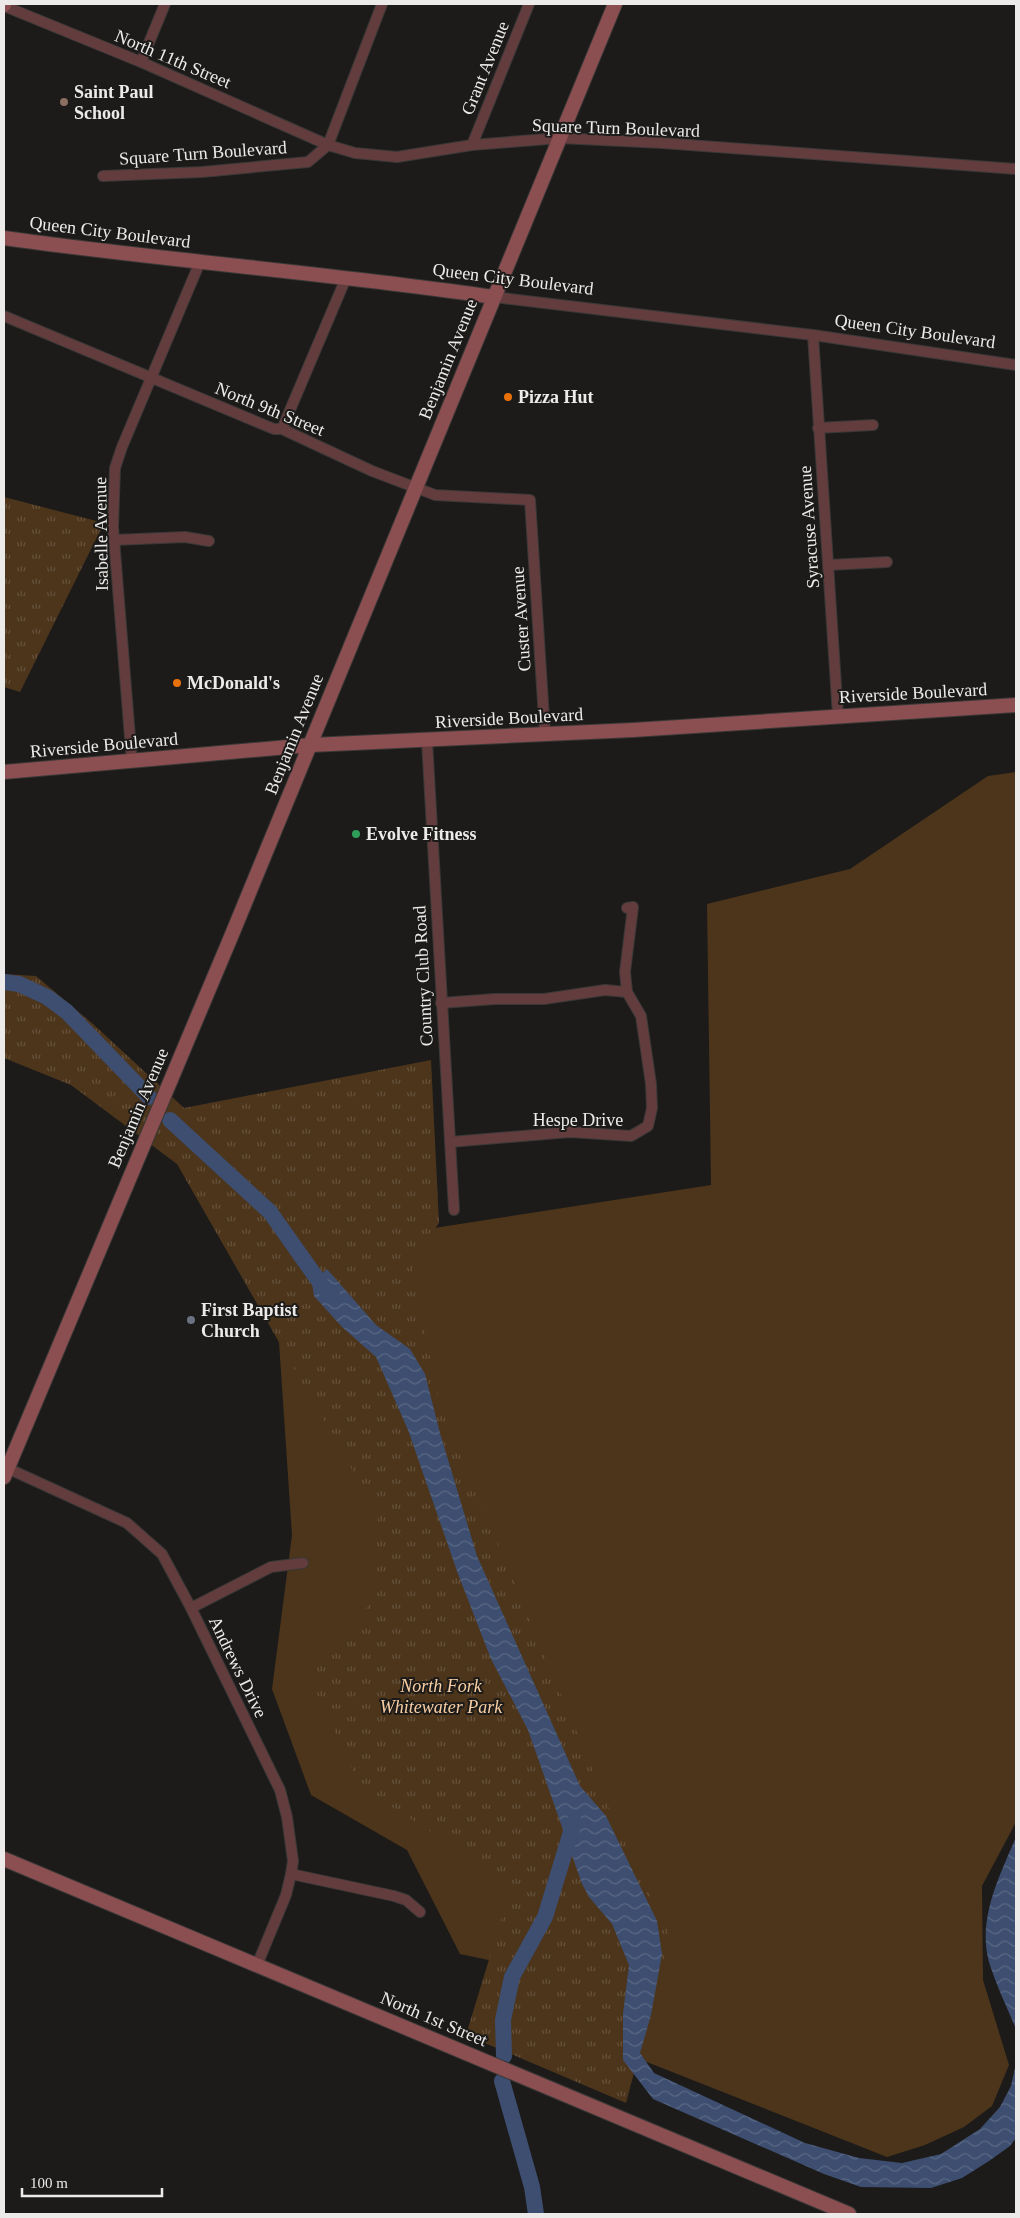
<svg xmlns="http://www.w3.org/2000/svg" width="1020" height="2218" font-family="Georgia,serif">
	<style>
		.grass { fill: #4c351b }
		.park { fill: url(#park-tufts) }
		.water { fill: url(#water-waves) }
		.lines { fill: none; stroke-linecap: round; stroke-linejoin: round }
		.river { stroke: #3d4e70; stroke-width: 16 }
		.street-casing { stroke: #393836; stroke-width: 12 }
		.secondary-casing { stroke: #393836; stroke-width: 16 }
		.street { stroke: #633c3e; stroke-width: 10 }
		.secondary { stroke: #8b4e51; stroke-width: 14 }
		.education-dot { fill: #8d6e63; stroke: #1c1b19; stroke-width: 2 }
		.food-dot { fill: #e8710a; stroke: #1c1b19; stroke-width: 2 }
		.leisure-dot { fill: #2e9e5b; stroke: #1c1b19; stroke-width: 2 }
		.worship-dot { fill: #6b7280; stroke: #1c1b19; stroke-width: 2 }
		.labels { text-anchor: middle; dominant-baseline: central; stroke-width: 4; stroke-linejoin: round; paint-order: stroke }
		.street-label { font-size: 18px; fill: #ecebe9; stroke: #1c1b19 }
		.poi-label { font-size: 18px; font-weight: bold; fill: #ecebe9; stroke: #1c1b19; text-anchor: start }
		.park-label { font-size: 18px; font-style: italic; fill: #f8cea4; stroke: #1c1b19 }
	</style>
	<defs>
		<pattern id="park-tufts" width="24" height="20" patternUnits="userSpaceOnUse" patternTransform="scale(1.25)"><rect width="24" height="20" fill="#4c351b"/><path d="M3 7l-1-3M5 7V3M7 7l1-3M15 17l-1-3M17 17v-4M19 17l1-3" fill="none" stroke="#66523c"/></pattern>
		<pattern id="water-waves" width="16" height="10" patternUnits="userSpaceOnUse" patternTransform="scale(1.25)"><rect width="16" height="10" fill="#3d4e70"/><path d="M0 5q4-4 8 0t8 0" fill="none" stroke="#596884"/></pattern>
	</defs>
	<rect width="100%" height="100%" fill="#1c1b19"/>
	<polygon class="grass" points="1016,772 1016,1822 982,1886 983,1980 1009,2065 992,2106 964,2127 925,2145 887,2157 581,2036 594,1982 460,1954 407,1850 311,1795 272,1689 292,1535 273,1253 711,1185 707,904 850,869 988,776"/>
	<g class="park">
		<polygon points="4,497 104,523 20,692 4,687"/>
		<polygon points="4,974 36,976 93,1024 184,1108 431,1060 439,1223 411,1261 440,1406 607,1804 670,1936 626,2103 466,2035 512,1884 361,1787 309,1677 371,1602 378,1515 177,1164 71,1085 4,1058"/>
	</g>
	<g class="water">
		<polygon points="327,1269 376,1325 410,1349 425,1374 440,1433 477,1556 580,1786 606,1816 657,1921 662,1954 651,2015 640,2053 654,2073 805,2143 859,2158 902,2163 941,2154 980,2129 1000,2107 1011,2086 1016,2063 1016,2138 1010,2146 989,2161 962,2178 931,2188 861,2187 824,2174 653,2099 623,2060 623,2014 629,1965 612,1924 589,1897 582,1884 528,1730 491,1659 458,1574 408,1430 376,1357 342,1327 314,1296 312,1283"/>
		<path d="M1016 1837V2039V2029C1007 2007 996 1985 989 1962 977 1919 1000 1875 1016 1837Z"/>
	</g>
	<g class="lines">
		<g class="river">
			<polyline points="4,982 19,984 47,997 67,1012 149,1097"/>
			<polyline points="170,1120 270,1212 323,1287 332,1295"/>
			<polyline points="504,2056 503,2020 512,1977 545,1917 574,1822"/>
			<polyline points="502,2081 532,2187 536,2214"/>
		</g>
		<defs>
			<g id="street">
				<polyline points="4,6 141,62 328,145 382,4"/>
				<polyline points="141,62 165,4"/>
				<polyline points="472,145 529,4"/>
				<polyline points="103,176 202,172 308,162 328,145 355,153 397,157 472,145 560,138 662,143 1016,169"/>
				<polyline points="494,297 813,335 1016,365"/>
				<polyline points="4,316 274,429 282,429 372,471 435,495 530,500 545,734"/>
				<polyline points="813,335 838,716"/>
				<polyline points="818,428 873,425"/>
				<polyline points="282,429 346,278"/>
				<polyline points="114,540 185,537 209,541"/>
				<polyline points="829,565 887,562"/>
				<polyline points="427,741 454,1210"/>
				<polyline points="132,762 113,527 115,468 122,447 200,262"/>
				<polyline points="441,1003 495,999 544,999 605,990 627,992"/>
				<polyline points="450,1142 570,1132 631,1136 648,1126 652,1108 651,1084 641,1016 627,992 625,972 633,907 627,908"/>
				<polyline points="7,1468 127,1523 162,1554 191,1608 280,1790 287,1817 293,1861 291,1874 286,1895 257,1965"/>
				<polyline points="191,1608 271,1567 303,1563"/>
				<polyline points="291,1874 394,1896 406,1900 420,1912"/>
			</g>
			<g id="secondary">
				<polyline points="4,5 4,4"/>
				<path d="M4 238C167 261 331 273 494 297"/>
				<polyline points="4,772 311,745 633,730 1016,705"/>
				<polyline points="4,1477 233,932 615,4"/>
				<polyline points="4,1859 849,2214"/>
			</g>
		</defs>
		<use href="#street" class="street-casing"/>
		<use href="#secondary" class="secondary-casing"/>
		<use href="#street" class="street"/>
		<use href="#secondary" class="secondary"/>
	</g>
	<circle class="education-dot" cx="64" cy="102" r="5"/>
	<g class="food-dot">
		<circle cx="508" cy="397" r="5"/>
		<circle cx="177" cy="683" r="5"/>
	</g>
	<circle class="leisure-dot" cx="356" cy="834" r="5"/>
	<circle class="worship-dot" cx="191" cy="1320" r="5"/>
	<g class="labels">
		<g class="street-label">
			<text transform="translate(173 59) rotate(23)">North 11th Street</text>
			<text transform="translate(485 68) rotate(-68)">Grant Avenue</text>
			<text transform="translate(616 128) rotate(2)">Square Turn Boulevard</text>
			<text transform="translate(203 153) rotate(-4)">Square Turn Boulevard</text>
			<text transform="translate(110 232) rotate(7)">Queen City Boulevard</text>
			<text transform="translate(513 279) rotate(7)">Queen City Boulevard</text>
			<text transform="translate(915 331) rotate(8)">Queen City Boulevard</text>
			<text transform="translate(448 359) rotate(-68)">Benjamin Avenue</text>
			<text transform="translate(270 409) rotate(22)">North 9th Street</text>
			<text transform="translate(809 527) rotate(-94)">Syracuse Avenue</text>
			<text transform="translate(101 534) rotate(-91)">Isabelle Avenue</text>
			<text transform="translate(521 619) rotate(-94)">Custer Avenue</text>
			<text transform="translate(913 693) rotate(-3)">Riverside Boulevard</text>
			<text transform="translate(509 718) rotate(-3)">Riverside Boulevard</text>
			<text transform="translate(294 734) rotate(-68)">Benjamin Avenue</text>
			<text transform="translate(104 745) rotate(-5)">Riverside Boulevard</text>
			<text transform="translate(423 976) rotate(-93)">Country Club Road</text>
			<text transform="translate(138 1108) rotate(-67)">Benjamin Avenue</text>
			<text x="578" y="1120">Hespe Drive</text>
			<text transform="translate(238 1667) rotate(64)">Andrews Drive</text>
			<text transform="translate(434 2019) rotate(23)">North 1st Street</text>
		</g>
		<g class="poi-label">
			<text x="74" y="92">Saint Paul<tspan x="74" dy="21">School</tspan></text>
			<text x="518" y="397">Pizza Hut</text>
			<text x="187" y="683">McDonald's</text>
			<text x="366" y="834">Evolve Fitness</text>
			<text x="201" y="1310">First Baptist<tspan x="201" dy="21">Church</tspan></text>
		</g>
		<g class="park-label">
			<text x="441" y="1686">North Fork<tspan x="441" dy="21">Whitewater Park</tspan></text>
		</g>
	</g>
	<rect width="1020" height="2218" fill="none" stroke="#ecebe9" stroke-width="10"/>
	<path d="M22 2188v8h140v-8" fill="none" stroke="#ecebe9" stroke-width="2.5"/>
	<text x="30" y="2188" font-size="15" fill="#ecebe9" stroke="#1c1b19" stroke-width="4" paint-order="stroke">100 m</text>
</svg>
